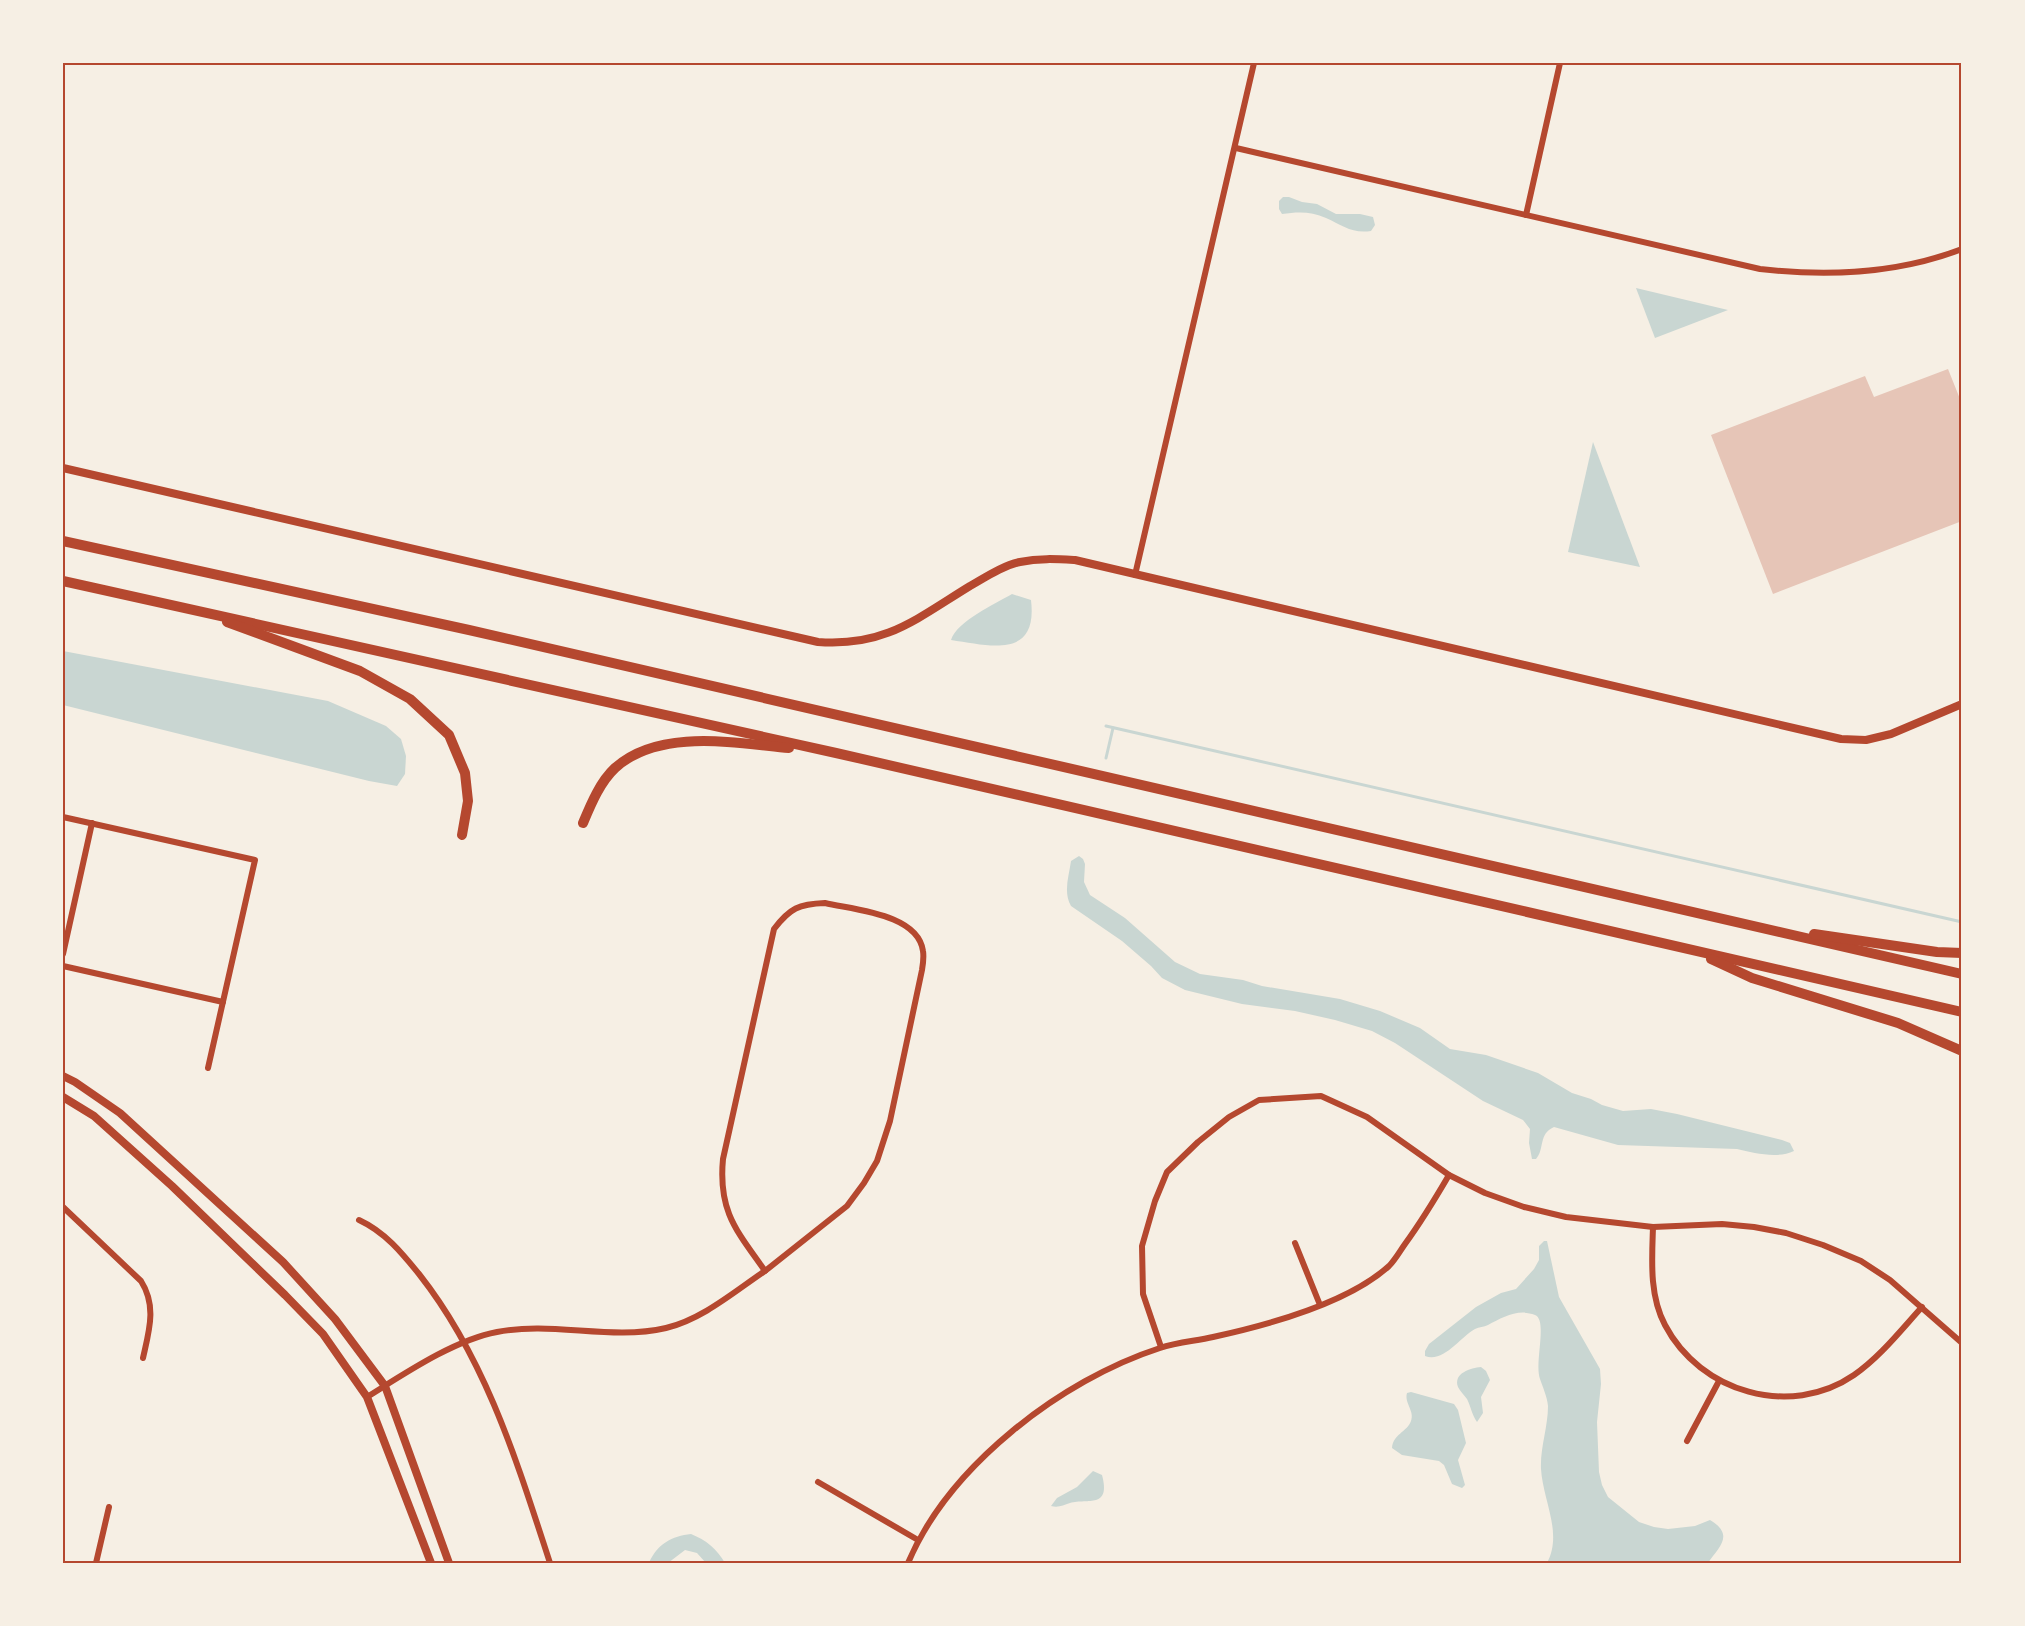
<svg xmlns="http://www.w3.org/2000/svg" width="2025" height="1626" font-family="Karla,sans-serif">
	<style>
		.water { fill: #c9d6d2 }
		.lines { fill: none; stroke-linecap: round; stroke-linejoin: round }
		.stream { stroke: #c9d6d2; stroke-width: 3 }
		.building { fill: #e6c5b7 }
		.minor { stroke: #b5482f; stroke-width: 6 }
		.tertiary { stroke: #b5482f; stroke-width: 8 }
		.motorway { stroke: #b5482f; stroke-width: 10 }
		.neatline { fill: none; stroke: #b5482f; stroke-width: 2 }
	</style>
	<rect width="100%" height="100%" fill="#f6efe4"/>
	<g class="water">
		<path d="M1283 197H1289L1302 202 1317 204 1336 214H1360L1373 217 1375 225 1371 231C1352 234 1342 225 1326 218 1311 211 1297 212 1282 214L1279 209V201Z"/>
		<polygon points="1636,288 1728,310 1655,338"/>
		<polygon points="1593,442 1640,567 1568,552"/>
		<path d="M1012 594 1031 600C1038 659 991 646 951 640 957 621 995 604 1012 594Z"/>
		<polygon points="63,651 328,701 386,726 401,739 406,756 405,774 397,786 369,781 63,705"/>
		<path d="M1079 856 1083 859 1085 864 1084 882 1090 895 1125 918 1175 962 1200 974 1243 980 1262 986 1340 999 1380 1011 1420 1028 1450 1049 1486 1055 1538 1073 1572 1093 1591 1099 1602 1105 1623 1111 1651 1109 1677 1114 1782 1140 1790 1143 1794 1151C1777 1159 1754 1153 1737 1149L1618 1145 1554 1127C1538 1134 1545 1149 1536 1159H1532L1529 1143 1530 1129 1523 1120 1483 1101 1395 1043 1372 1031 1335 1020 1295 1011 1242 1004 1185 990 1162 978 1151 966 1122 941 1071 906C1063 892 1069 876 1071 861Z"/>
		<path d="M1544 1241H1547L1559 1297 1600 1369 1601 1384 1597 1422 1599 1472 1602 1485 1608 1497 1639 1522 1654 1527 1668 1529 1695 1526 1710 1520C1735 1535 1719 1547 1708 1563H1547C1563 1533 1543 1501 1541 1469 1540 1448 1548 1427 1548 1406 1547 1396 1543 1388 1540 1379 1534 1363 1548 1320 1535 1315 1518 1308 1502 1318 1488 1325 1484 1327 1479 1327 1475 1329 1460 1337 1444 1363 1425 1356V1351L1429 1344 1476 1307 1501 1293 1516 1289 1534 1269 1539 1260V1246Z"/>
		<path d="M1481 1367 1486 1371 1490 1380 1481 1397 1483 1413 1477 1422C1472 1415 1471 1407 1467 1399 1464 1395 1460 1391 1458 1387 1453 1373 1471 1368 1481 1367Z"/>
		<path d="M1411 1392 1454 1404 1458 1410 1466 1443 1458 1460 1465 1485 1462 1488 1452 1484 1444 1465 1439 1461 1402 1455 1392 1448C1393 1434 1407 1432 1411 1421 1415 1411 1404 1403 1407 1393Z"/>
		<path d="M1093 1471 1102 1475C1111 1509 1088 1498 1070 1503 1063 1505 1059 1508 1051 1506L1057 1498 1077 1487Z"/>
		<path d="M691 1534C706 1540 717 1549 725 1563H706L697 1553 685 1550 668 1563H649C657 1544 672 1536 691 1534Z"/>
	</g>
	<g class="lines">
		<g class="stream">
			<polyline points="1106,726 1962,922"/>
			<polyline points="1106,758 1113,728"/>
		</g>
	</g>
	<polygon class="building" points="1948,369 1962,404 1962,521 1773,594 1711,435 1865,376 1874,397"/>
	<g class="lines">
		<g class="minor">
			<path d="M1236 148 1760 269C1829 277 1897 274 1962 249"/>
			<polyline points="1526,215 1560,63"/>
			<polyline points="1135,575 1254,63"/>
			<polyline points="63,817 255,860 208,1068"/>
			<path d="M825 903C855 910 918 914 923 951 924 957 923 964 922 970L890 1121 877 1161 864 1183 847 1206 765 1271C737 1231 718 1212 723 1159L774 929C790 908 799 904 825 903Z"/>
			<polyline points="63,954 92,823"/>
			<polyline points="63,966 223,1002"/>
			<path d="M63 1207 141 1281C157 1306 149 1331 143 1358"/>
			<path d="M359 1220C385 1232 402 1253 419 1274 486 1359 517 1462 550 1563"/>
			<path d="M1653 1227C1652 1259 1649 1295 1665 1325 1700 1392 1790 1419 1854 1375 1880 1357 1901 1330 1922 1307"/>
			<polyline points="1295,1243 1320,1305"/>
			<polyline points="1161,1347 1143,1294 1142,1246 1155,1201 1167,1172 1198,1142 1229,1117 1259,1100 1321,1096 1367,1117 1449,1175 1485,1193 1524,1207 1566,1217 1653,1227 1722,1224 1754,1227 1786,1233 1823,1245 1861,1261 1890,1280 1962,1343"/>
			<path d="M367 1397C404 1374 454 1340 497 1332 554 1321 610 1341 666 1328 703 1319 735 1291 765 1271"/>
			<polyline points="1687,1441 1719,1381"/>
			<polyline points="818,1482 918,1540"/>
			<polyline points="96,1563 109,1507"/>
			<path d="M908 1563C949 1466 1061 1380 1160 1348 1177 1342 1196 1341 1213 1337 1268 1325 1347 1304 1389 1266 1395 1260 1400 1251 1405 1244 1421 1222 1435 1199 1449 1175"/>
		</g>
		<g class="tertiary">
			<path d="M63 468 818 642C885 647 916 619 970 586 986 577 1002 566 1020 562 1039 558 1056 559 1075 560L1841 739 1866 740 1891 734 1962 704"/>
			<polyline points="63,1076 75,1082 120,1113 283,1262 335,1319 385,1386 449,1563"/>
			<polyline points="63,1097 94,1116 172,1186 285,1295 323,1334 367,1397 431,1563"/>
		</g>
		<g class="motorway">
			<polyline points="63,541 469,630 1962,974"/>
			<polyline points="63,581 836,753 1962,1012"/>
			<polyline points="227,622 360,671 410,699 449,735 465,773 468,801 462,835"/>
			<path d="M583 823C591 804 600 782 615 768 659 728 735 743 789 748"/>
			<polyline points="1814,934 1937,952 1962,953"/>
			<polyline points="1711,959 1752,978 1898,1023 1962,1051"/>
		</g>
	</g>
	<rect width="2025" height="1626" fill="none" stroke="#f6efe4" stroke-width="129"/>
	<rect x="64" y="64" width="1896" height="1498" class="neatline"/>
</svg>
